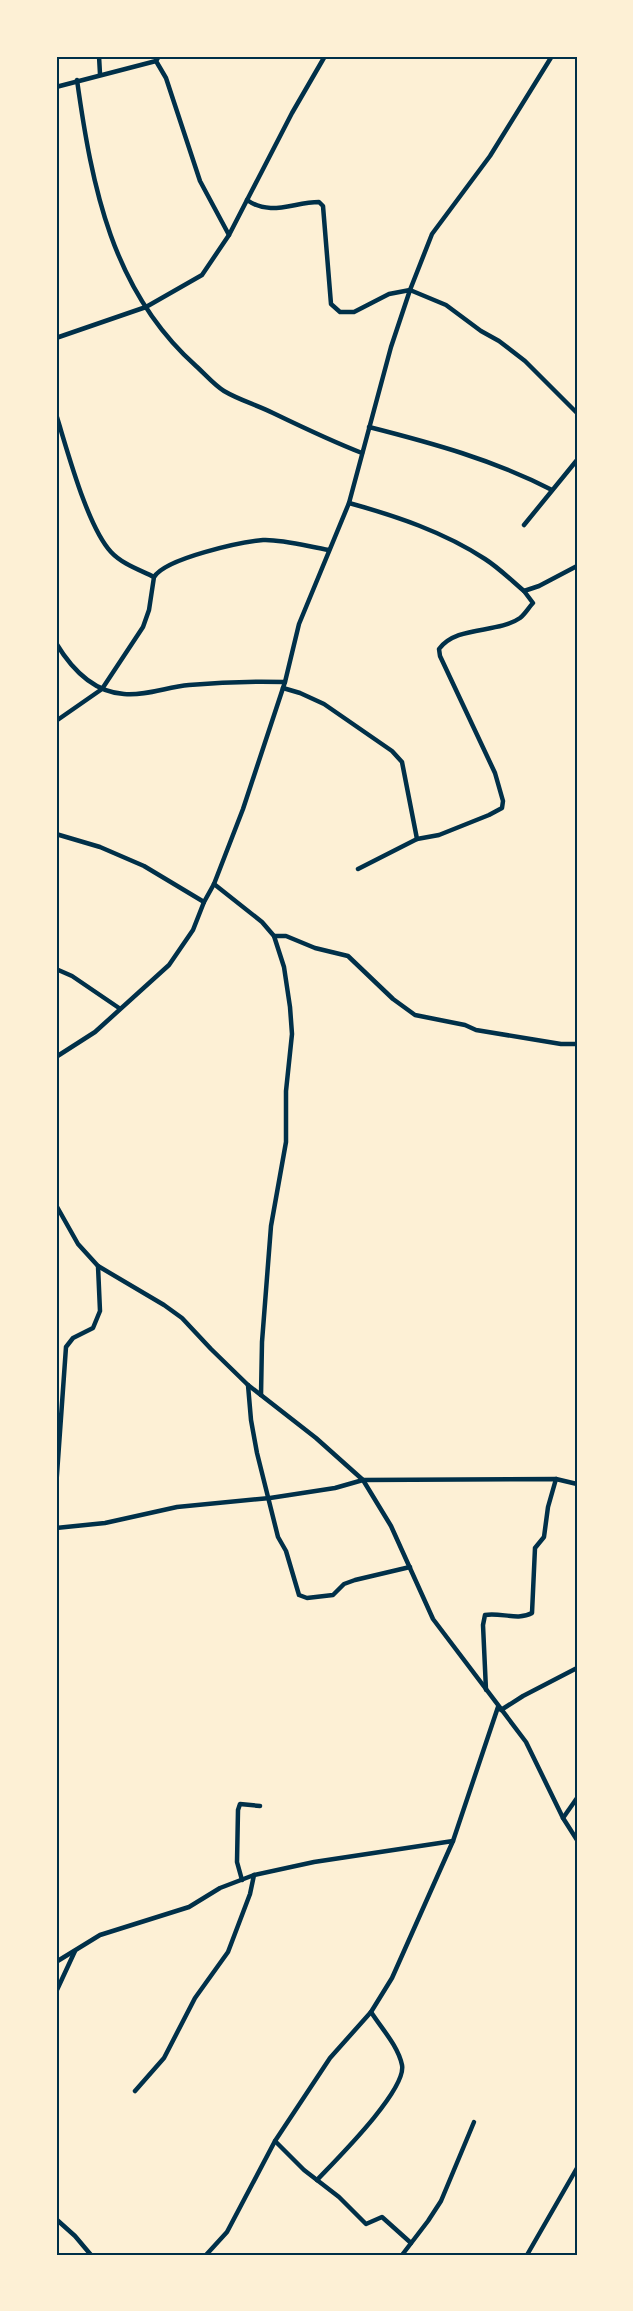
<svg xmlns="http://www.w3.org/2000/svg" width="633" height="2311" font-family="'Public Sans',sans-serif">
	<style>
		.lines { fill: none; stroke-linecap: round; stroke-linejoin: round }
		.minor { stroke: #003049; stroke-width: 4.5 }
		.neatline { fill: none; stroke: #003049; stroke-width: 2 }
	</style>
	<rect width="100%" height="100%" fill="#fdf0d5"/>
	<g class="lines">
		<g class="minor">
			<polyline points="99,56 100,74"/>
			<polyline points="159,56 156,61 166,78 200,181 229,235"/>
			<path d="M77 80C92 187 112 291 196 366 205 374 214 385 224 391 239 400 257 405 273 413 302 427 331 441 362 453"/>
			<polyline points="56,87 156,61"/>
			<path d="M247 200C271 217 293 202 319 202L323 206 331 304 340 312H354L389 294 410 290 446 305 481 331 499 341 525 361 577 413"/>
			<polyline points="56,338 146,307 202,275 229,235 292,113 325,56"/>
			<path d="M56 414C67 449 87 526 111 552 122 564 140 570 154 577"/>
			<path d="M369 427C432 443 494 460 552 490"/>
			<path d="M349 503C396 516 444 532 485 559 499 568 511 580 524 591L539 586 577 566"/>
			<polyline points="524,525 577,460"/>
			<path d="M56 643C71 668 93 692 124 694 146 696 167 687 189 685 221 682 252 681 285 682"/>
			<polyline points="283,688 300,693 324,704 392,751 402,762 417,839"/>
			<path d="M56 721 102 689 143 627 149 610 154 577C166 558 241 542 263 540 282 539 310 547 329 550"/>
			<polyline points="56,834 100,847 144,866 204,902"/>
			<path d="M358 869 417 839 439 835 489 815 502 808 503 801 495 773 440 656 439 649C457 625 497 634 520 618 525 614 529 607 533 603L524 591"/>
			<polyline points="214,884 262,922 274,936 284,967 290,1007 292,1034 286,1091 286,1142 271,1226 262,1342 261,1395"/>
			<polyline points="274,936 286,936 315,948 348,956 393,999 415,1015 465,1025 476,1030 561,1044 577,1044"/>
			<polyline points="56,969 72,976 119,1008"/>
			<polyline points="56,1057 95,1032 169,965 193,930 204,902 214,884 243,809 285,682 299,624 349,503 391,347 410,290 432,234 490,156 552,56"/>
			<polyline points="56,1205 78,1244 98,1266 164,1305 182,1318 211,1349 248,1385 316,1438 363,1480 391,1526 433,1619 526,1742 563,1818 577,1840"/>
			<polyline points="248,1385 251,1420 257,1453 278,1537 286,1551 299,1595 307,1598 333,1595 344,1584 355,1580 410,1567"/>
			<polyline points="56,1488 66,1347 73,1338 93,1328 100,1311 98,1266"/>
			<polyline points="56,1528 105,1523 177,1507 270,1498 335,1488 363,1480 556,1479 577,1484"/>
			<path d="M486 1690 483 1625 485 1615C500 1612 518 1621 532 1613L535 1548 544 1537 548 1507 556 1479"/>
			<polyline points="501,1710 523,1696 577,1668"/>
			<polyline points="563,1818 577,1798"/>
			<polyline points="242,1880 237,1862 238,1810 240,1804 260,1806"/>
			<polyline points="56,1962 100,1935 189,1907 220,1888 254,1875 314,1862 453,1841"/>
			<polyline points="56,1992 75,1951"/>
			<polyline points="135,2091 164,2058 195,1998 228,1952 250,1894 254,1875"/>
			<polyline points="275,2141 304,2170 339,2197 366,2224 382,2217 411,2243"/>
			<path d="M317 2180C335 2161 407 2090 402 2065 398 2046 382 2029 371 2012"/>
			<polyline points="56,2219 75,2236 91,2255"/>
			<polyline points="206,2255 227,2232 275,2141 330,2058 371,2012 392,1978 453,1841 498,1707"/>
			<polyline points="402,2255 428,2221 441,2201 474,2122"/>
			<polyline points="527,2255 577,2168"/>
		</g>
	</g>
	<rect width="633" height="2311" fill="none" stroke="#fdf0d5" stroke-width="115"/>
	<rect x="58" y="58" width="518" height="2196" class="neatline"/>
</svg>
